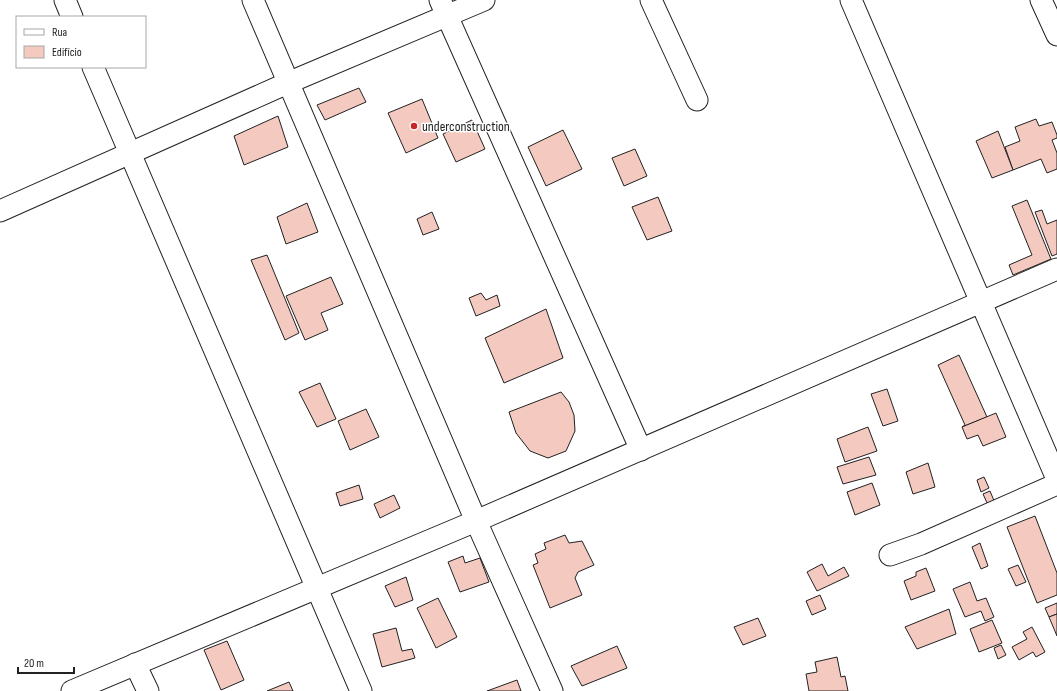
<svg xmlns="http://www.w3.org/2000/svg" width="1057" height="691" font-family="'Sofia Sans Condensed',sans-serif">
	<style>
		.building { fill: #f3c9c0; stroke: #222 }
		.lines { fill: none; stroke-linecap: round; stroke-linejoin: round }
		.minor-casing { stroke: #222; stroke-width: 23 }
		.minor { stroke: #fff; stroke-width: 21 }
		.poi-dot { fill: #c62828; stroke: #fff; stroke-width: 1.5 }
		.labels { text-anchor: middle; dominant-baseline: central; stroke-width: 3; stroke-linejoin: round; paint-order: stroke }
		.poi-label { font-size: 14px; fill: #222; stroke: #fff; text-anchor: start }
	</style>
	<rect width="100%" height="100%" fill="#fff"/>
	<g class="building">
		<polygon points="359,88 366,102 325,120 317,105"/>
		<polygon points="422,99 438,138 406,153 388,113"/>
		<polygon points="278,116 288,147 244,165 234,136"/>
		<polygon points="1036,119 1039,126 1052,122 1057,135 1057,138 1052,140 1057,153 1057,169 1047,173 1041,159 1013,170 1005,147 1020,141 1015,127"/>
		<polygon points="472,120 485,149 456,162 443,134"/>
		<polygon points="563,130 582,169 546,186 528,147"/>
		<polygon points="998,131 1013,170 992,178 976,141"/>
		<polygon points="635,149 647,176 624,186 612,158"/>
		<polygon points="658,197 672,231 647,240 632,207"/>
		<polygon points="1027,200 1051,259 1013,275 1009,265 1032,255 1012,206"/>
		<polygon points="307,203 318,232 286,244 277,217"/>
		<polygon points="1042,210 1047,224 1057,220 1057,254 1052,256 1035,212"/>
		<polygon points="432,212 439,229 423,235 417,219"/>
		<polygon points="267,255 299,333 285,340 251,260"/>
		<polygon points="331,277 343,304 321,313 328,330 305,340 286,296"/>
		<polygon points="481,293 486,300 497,295 500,306 476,316 469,298"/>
		<polygon points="546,309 563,358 504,383 485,338"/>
		<polygon points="959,355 987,417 962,427 965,425 938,365"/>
		<polygon points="320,383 336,419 317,427 299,392"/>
		<polygon points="887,389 898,421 883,426 871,394"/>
		<polygon points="561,392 569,402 574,415 575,431 566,451 548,458 530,451 516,433 509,412"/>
		<polygon points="366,409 379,437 350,450 338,421"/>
		<polygon points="996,413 1006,437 983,446 978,435 967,439 962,427"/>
		<polygon points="868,427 877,451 845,462 837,439"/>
		<polygon points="869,457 876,475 843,484 837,467"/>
		<polygon points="928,463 935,487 913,494 906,472"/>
		<polygon points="984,477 989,488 981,492 977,480"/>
		<polygon points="872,483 880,505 855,515 847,492"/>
		<polygon points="359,485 363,499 340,506 336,493"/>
		<polygon points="990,491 995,503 988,505 983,494"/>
		<polygon points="394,495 400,508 380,518 374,504"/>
		<polygon points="1035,516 1057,573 1057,595 1037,603 1007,527"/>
		<polygon points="565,535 569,543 582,541 594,565 578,572 575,578 582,595 550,608 533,565 538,563 535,554 546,549 544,543"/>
		<polygon points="980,543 988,566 981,569 972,547"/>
		<polygon points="463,556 465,563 480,558 489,582 460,592 448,562"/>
		<polygon points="822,564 828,576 844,567 849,576 817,591 807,572"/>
		<polygon points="1018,565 1026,582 1016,586 1008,569"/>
		<polygon points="926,568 935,591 911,600 904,581 916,576 916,572"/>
		<polygon points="406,577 413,600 395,607 385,586"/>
		<polygon points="970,582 977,601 986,598 994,617 985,621 981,611 965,617 953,589"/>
		<polygon points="820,595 826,609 812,615 806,601"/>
		<polygon points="438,598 457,637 436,648 417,608"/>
		<polygon points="1057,603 1057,614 1049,617 1045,608"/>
		<polygon points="949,609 956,634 917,649 905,627"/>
		<polygon points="1057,614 1057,636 1049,617"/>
		<polygon points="758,618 766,636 743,645 734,627"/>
		<polygon points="992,620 1002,643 979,652 970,629"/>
		<polygon points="1032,627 1045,652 1036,657 1033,652 1019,660 1012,647 1027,639 1023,632"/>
		<polygon points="396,628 402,651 412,649 415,658 382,667 373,634"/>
		<polygon points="227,641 244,680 221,690 204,650"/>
		<polygon points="1001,645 1006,655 998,659 994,648"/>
		<polygon points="617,646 627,668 582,686 571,666"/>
		<polygon points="837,657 841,677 845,676 848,691 809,691 806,674 817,672 815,662"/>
		<polygon points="517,680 521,691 487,691"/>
		<polygon points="289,682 293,691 267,691"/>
	</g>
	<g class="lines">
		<defs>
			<g id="minor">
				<polyline points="65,0 72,17"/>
				<polyline points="253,0 476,521 552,691"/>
				<polyline points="440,0 641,450"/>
				<polyline points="651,0 697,100"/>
				<polyline points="851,0 1057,479"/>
				<polyline points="1041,0 1057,35"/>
				<polyline points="93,67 361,691"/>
				<polyline points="0,211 290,82 484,0"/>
				<polyline points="890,555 921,544 1057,484"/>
				<polyline points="135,664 148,691"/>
				<polyline points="72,691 476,521 1057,269"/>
			</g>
		</defs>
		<use href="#minor" class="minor-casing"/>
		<use href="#minor" class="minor"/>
	</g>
	<circle class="poi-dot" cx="414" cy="126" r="4"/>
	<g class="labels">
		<g class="poi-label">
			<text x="422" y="126">underconstruction</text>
		</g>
	</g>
	<rect x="16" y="16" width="130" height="52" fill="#ffffff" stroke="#a7a7a7"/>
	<rect x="24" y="29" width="20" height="6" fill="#ffffff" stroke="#a7a7a7"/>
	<text x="52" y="36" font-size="12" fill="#222222">Rua</text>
	<rect x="24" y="46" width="20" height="12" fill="#f3c9c0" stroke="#a7a7a7"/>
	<text x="52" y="56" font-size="12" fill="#222222">Edifício</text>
	<path d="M18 667v6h56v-6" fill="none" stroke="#222222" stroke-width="2"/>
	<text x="24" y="667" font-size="12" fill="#222222" stroke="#ffffff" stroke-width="3" paint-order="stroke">20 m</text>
</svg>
